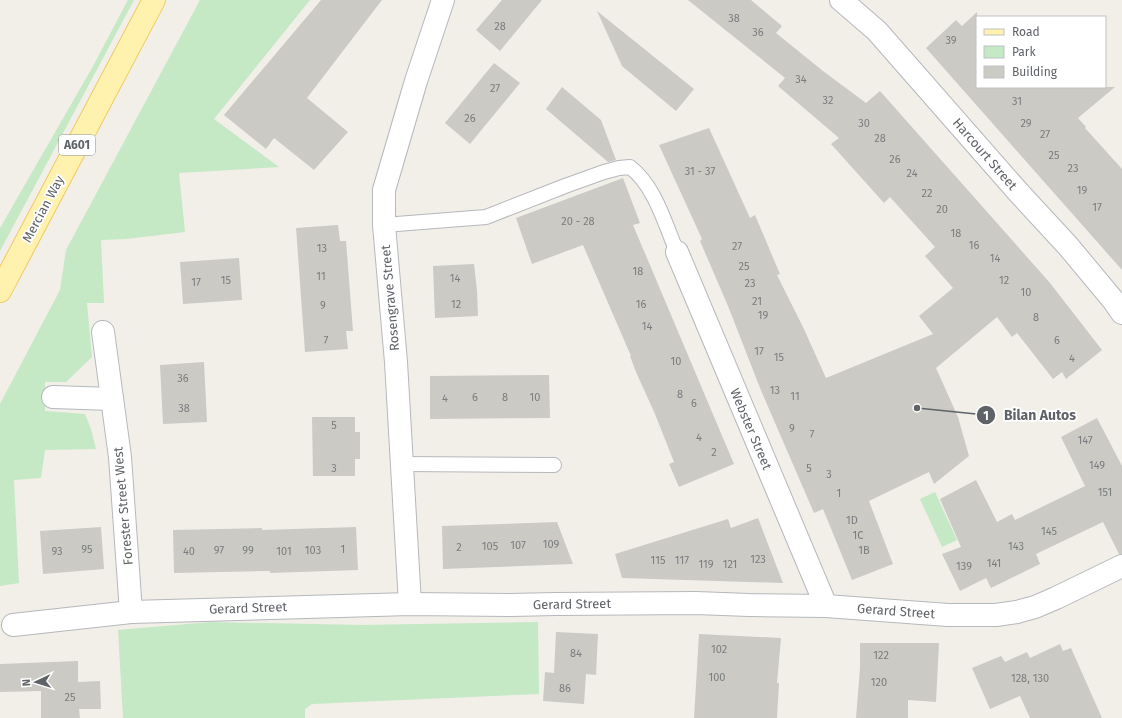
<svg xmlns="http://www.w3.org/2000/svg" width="1122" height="718" font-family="'Fira Sans',sans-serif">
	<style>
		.green { fill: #c5e8c5 }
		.building { fill: #cccac5 }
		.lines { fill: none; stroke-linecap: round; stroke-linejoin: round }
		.service-casing { stroke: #b5b8bc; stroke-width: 16 }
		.minor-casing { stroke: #b5b8bc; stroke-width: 24 }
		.primary-casing { stroke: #f2c960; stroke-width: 24 }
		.service { stroke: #fff; stroke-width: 14 }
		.minor { stroke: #fff; stroke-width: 22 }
		.primary { stroke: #fff2af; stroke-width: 22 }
		.labels { text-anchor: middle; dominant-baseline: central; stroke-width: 3.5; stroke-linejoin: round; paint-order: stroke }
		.number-label { font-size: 11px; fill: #7a7d7f }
		.shield { fill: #fff; stroke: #8f9295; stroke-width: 1 }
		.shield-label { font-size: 12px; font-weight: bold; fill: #5f6368 }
		.street-label { font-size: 13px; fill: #5f6368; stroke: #fff }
		.leader { fill: none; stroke: #5f6368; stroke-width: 1.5 }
		.callout-dot { fill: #5f6368; stroke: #fff; stroke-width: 1.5 }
		.mark-label { font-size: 12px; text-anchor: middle; font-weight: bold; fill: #fff }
		.callout-label { font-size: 14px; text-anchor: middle; font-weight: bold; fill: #5f6368; stroke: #fff; stroke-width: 3.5; stroke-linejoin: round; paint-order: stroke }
	</style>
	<rect width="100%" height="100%" fill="#f1efe8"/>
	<g class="green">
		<polygon points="128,0 134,0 0,251 0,228 92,68"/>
		<polygon points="200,0 310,0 214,119 279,167 179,173 185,232 126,239 101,240 104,303 87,303 92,357 66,382 45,382 45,411 85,414 91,429 96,449 45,450 41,478 14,480 19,583 0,586 0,404 60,290 66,250"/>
		<polygon points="935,492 957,540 942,547 920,499"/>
		<polygon points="211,622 361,625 538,622 539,694 312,704 305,709 305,718 123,718 118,630"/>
	</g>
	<g class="building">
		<polygon points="321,0 382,0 307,98 348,132 314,170 274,138 266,149 224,115"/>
		<polygon points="502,0 542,0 500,51 476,30"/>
		<polygon points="688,0 751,0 782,26 776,33 823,71 866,103 880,91 1050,283 1102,350 1066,379 1062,372 1053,379 1017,333 1012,337 997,317 936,368 958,417 969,456 934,484 929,472 869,501 893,564 852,580 823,509 814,513 760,388 728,306 700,241 702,239 659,145 709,128 750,218 755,215 780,274 777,275 803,327 826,378 933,334 919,316 953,288 925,256 935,247 890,197 884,203 831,144 839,138 778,86 785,78"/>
		<polygon points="597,11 694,89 676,111 622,66"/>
		<polygon points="977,12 977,87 1115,87 1078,118 1086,127 1085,128 1122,169 1122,270 926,48 956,20 962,26"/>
		<polygon points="494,63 520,83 470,144 445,123"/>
		<polygon points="562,87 601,120 616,160 608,162 546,109"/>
		<polygon points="623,178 640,223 633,225 734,464 679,487 669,464 674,462 655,414 636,372 630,356 631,356 583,245 532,264 516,218"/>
		<polygon points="338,225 340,241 346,241 353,331 346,331 348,349 305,352 296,228"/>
		<polygon points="239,258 242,300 183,304 180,262"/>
		<polygon points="474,264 477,291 478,316 435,318 433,266"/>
		<polygon points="204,362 207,422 163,424 160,365"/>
		<polygon points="549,375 550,418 430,419 430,376"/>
		<polygon points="312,417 355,417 355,432 360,432 360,459 355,459 355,476 313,476"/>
		<polygon points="1097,418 1122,466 1122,554 1119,554 1103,522 1036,554 1040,564 991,588 986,578 960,591 942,554 961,547 940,499 976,480 997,522 1012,514 1015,520 1085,486 1061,437"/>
		<polygon points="758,518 783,583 622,578 615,554 728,519 731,528"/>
		<polygon points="557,522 573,564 443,569 442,526"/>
		<polygon points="101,527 104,569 43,574 40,531"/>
		<polygon points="356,527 358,570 270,573 270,571 174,573 173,530 262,528 262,530"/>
		<polygon points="556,632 598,634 596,675 586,674 584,704 543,701 545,672 554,673"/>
		<polygon points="699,634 781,638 777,683 779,683 777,718 694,718"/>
		<polygon points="860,643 939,643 936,702 908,700 908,718 856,718 860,668"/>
		<polygon points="1060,644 1063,651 1071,648 1102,718 1030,718 1020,696 990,709 972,668 1001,656 1005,662 1027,652 1030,658"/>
		<polygon points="78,661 78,682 100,681 101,709 79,709 80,718 41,718 41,691 0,692 0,664"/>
	</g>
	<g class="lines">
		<defs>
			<g id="service">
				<path d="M384 225 486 217 565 186 604 172 619 168 630 167C655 186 665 224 677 252"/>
				<polyline points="402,464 554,465"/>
			</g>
			<g id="minor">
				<polyline points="841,0 877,31 1019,193 1068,246 1113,300 1122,313"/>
				<polyline points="677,252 826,606"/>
				<polyline points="103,332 120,457 131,612"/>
				<polyline points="53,397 112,399"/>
				<polyline points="410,604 396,362 384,225 384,190 416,81 443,0"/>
				<polyline points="13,625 131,612 410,604 511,605 556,604 696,603 749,605 826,606 948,615 996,615 1017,612 1035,607 1056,598 1122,566"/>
			</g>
			<polyline id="primary" points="0,291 154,0"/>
		</defs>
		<use href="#service" class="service-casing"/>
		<use href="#minor" class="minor-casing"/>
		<use href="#primary" class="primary-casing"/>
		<use href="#service" class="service"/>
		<use href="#minor" class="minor"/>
		<use href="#primary" class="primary"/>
	</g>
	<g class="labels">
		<g class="number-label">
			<text x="734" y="18">38</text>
			<text x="500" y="26">28</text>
			<text x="758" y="32">36</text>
			<text x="951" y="40">39</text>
			<text x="801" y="79">34</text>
			<text x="495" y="88">27</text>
			<text x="828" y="100">32</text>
			<text x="1017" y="101">31</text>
			<text x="470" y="118">26</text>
			<text x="864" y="123">30</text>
			<text x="1026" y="123">29</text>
			<text x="1045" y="134">27</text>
			<text x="880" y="138">28</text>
			<text x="1054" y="155">25</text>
			<text x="895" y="159">26</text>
			<text x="1073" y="168">23</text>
			<text x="700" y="171">31 - 37</text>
			<text x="912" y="173">24</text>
			<text x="1082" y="190">19</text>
			<text x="927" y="193">22</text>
			<text x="1097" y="207">17</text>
			<text x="942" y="209">20</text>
			<text x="578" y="221">20 - 28</text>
			<text x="956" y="233">18</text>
			<text x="974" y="245">16</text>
			<text x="737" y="246">27</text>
			<text x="322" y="248">13</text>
			<text x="995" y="258">14</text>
			<text x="744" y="266">25</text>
			<text x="638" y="271">18</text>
			<text x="321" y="276">11</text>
			<text x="455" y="278">14</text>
			<text x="226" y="280">15</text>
			<text x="1004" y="280">12</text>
			<text x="196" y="282">17</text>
			<text x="750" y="283">23</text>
			<text x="1026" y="292">10</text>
			<text x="757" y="301">21</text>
			<text x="456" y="304">12</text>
			<text x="641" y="304">16</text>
			<text x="323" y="305">9</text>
			<text x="763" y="315">19</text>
			<text x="1036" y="317">8</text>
			<text x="647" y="326">14</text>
			<text x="326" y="340">7</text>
			<text x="1057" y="340">6</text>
			<text x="759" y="351">17</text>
			<text x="779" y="357">15</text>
			<text x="1072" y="358">4</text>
			<text x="676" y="361">10</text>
			<text x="183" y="378">36</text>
			<text x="775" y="390">13</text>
			<text x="680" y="394">8</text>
			<text x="795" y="396">11</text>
			<text x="475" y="397">6</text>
			<text x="505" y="397">8</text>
			<text x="535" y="397">10</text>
			<text x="445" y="398">4</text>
			<text x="694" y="403">6</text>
			<text x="184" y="408">38</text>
			<text x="334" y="425">5</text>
			<text x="792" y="428">9</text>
			<text x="812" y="434">7</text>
			<text x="699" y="437">4</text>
			<text x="1085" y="440">147</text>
			<text x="714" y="452">2</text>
			<text x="1097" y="465">149</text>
			<text x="334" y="468">3</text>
			<text x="809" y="468">5</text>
			<text x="829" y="474">3</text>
			<text x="1105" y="492">151</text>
			<text x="839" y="493">1</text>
			<text x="852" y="520">1D</text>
			<text x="1049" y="531">145</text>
			<text x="858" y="535">1C</text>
			<text x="551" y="544">109</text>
			<text x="518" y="545">107</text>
			<text x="490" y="546">105</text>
			<text x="1016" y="546">143</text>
			<text x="459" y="547">2</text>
			<text x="87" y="549">95</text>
			<text x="343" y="549">1</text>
			<text x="219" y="550">97</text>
			<text x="248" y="550">99</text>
			<text x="313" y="550">103</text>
			<text x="864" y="550">1B</text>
			<text x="57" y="551">93</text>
			<text x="189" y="551">40</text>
			<text x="284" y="551">101</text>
			<text x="758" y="559">123</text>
			<text x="658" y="560">115</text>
			<text x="682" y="560">117</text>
			<text x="994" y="563">141</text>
			<text x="706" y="564">119</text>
			<text x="730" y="564">121</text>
			<text x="964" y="566">139</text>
			<text x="719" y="649">102</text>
			<text x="576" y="653">84</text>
			<text x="881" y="655">122</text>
			<text x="717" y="677">100</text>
			<text x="1030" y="678">128, 130</text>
			<text x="879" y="682">120</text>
			<text x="565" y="688">86</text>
			<text x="70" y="697">25</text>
		</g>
		<rect class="shield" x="59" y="135" width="36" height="20" rx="3"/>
		<g class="shield-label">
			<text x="77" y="145">A601</text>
		</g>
		<g class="street-label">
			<text transform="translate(985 154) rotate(49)">Harcourt Street</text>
			<text transform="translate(43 209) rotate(-62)">Mercian Way</text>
			<text transform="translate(390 298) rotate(-95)">Rosengrave Street</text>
			<text transform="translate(751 429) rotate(67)">Webster Street</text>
			<text transform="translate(123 506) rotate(-95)">Forester Street West</text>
			<text transform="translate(572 604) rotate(-1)">Gerard Street</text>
			<text transform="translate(248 608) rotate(-2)">Gerard Street</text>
			<text transform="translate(896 611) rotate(4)">Gerard Street</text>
		</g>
	</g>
	<path class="leader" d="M917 408L986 415"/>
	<g class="callout-dot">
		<circle cx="917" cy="408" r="4"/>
		<circle cx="986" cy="415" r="10"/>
	</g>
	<g class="mark-label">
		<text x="986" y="420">1</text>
	</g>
	<g class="callout-label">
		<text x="1040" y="420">Bilan Autos</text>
	</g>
	<rect x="976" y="16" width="130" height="72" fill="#ffffff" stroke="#bfc1c3"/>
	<rect x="984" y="29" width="20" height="6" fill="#fff2af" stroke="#bfc1c3"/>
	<text x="1012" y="36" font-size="12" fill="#5f6368">Road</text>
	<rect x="984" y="46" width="20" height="12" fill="#c5e8c5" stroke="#bfc1c3"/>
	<text x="1012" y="56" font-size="12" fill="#5f6368">Park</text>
	<rect x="984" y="66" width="20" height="12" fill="#cccac5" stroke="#bfc1c3"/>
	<text x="1012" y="76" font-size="12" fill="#5f6368">Building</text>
	<g transform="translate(36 682) rotate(266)" stroke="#ffffff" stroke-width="3" paint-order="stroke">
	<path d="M0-3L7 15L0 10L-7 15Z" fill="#5f6368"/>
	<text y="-6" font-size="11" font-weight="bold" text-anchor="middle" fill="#5f6368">N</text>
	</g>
</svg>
